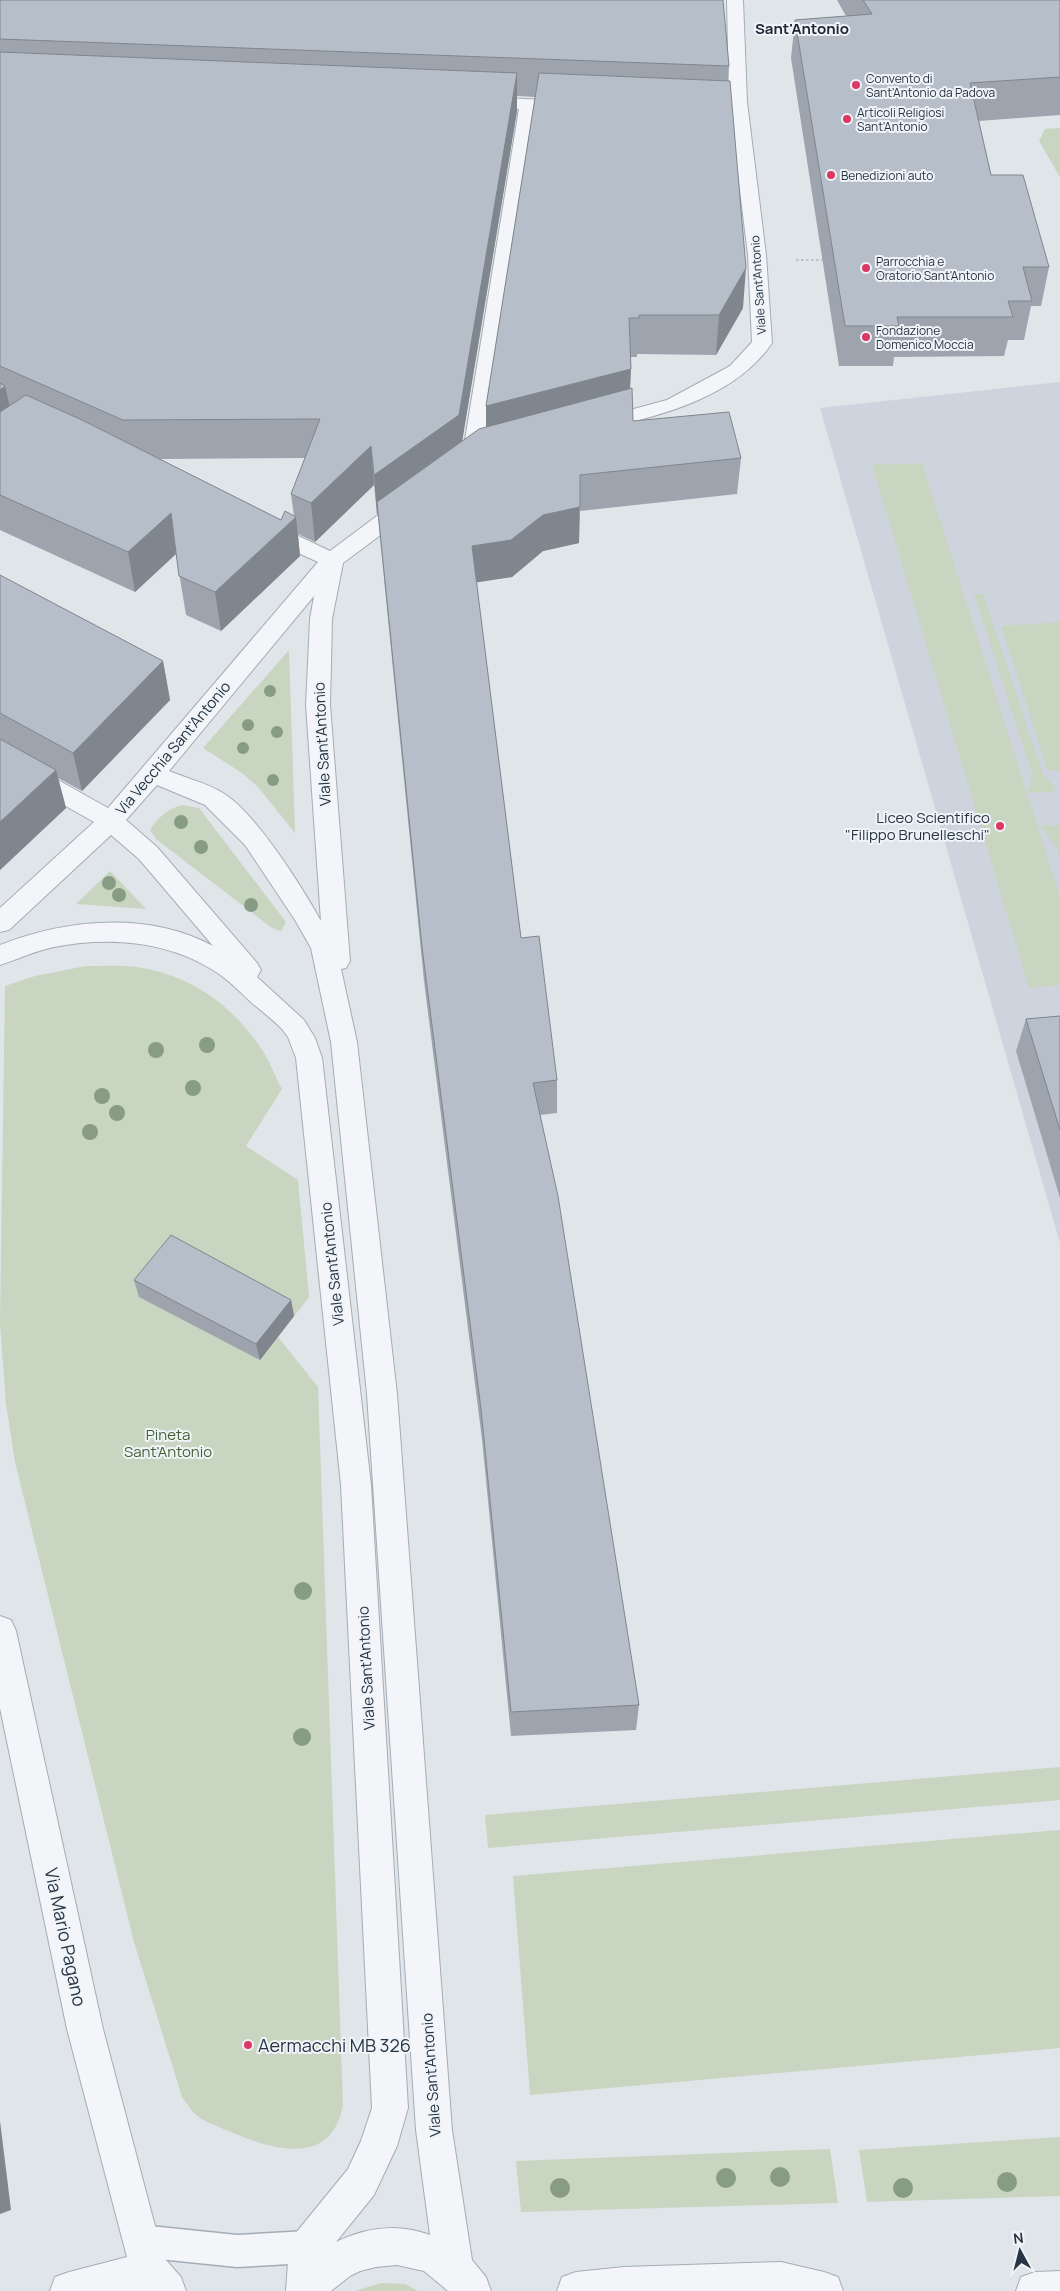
<svg xmlns="http://www.w3.org/2000/svg" width="1060" height="2291" font-family="Manrope,sans-serif">
	<style>
		.built { fill: #cdd4dd }
		.green { fill: #c8d5c0 }
		.lines { fill: none; stroke-linecap: round; stroke-linejoin: round }
		.service-casing { stroke: #a4acb5; stroke-width: 3 }
		.minor-casing { stroke: #a4acb5; stroke-width: 2 }
		.path { stroke: #bec3c9; stroke-width: 2; stroke-dasharray: 2.5 2.5; stroke-linecap: butt }
		.service { fill: #f3f5f8; fill-rule: evenodd }
		.minor { fill: #f3f5f8; fill-rule: evenodd }
		.tree { fill: #889c85 }
		.wall { fill: #9da4ad; fill-rule: evenodd }
		.shaded-wall { fill: #7f868d }
		.building { fill: #b6bfc9; stroke: #7f868d }
		.poi-dot { fill: #dd3763; stroke: #f0f4f8; stroke-width: 2 }
		.labels { text-anchor: middle; dominant-baseline: central; stroke-width: 4; stroke-linejoin: round; paint-order: stroke }
		.far-poi-label { font-size: 12px; fill: #263444; stroke: #f0f4f8; text-anchor: start }
		.far-street-label { font-size: 12px; fill: #263444; stroke: #f0f4f8 }
		.far-quarter-label { font-size: 15px; font-weight: bold; fill: #192534; stroke: #f0f4f8 }
		.street-label { font-size: 15px; fill: #263444; stroke: #f0f4f8 }
		.poi-label { font-size: 15px; fill: #263444; stroke: #f0f4f8; text-anchor: end }
		.park-label { font-size: 15px; fill: #406132; stroke: #f0f4f8 }
		.near-street-label { font-size: 18px; fill: #263444; stroke: #f0f4f8 }
		.near-poi-label { font-size: 18px; fill: #263444; stroke: #f0f4f8; text-anchor: start }
	</style>
	<rect width="100%" height="100%" fill="#e0e5ea"/>
	<polygon class="built" points="1060,382 1060,1243 820,408"/>
	<g class="green">
		<polygon points="1060,128 1060,177 1039,141 1045,129"/>
		<polygon points="922,463 1060,897 1060,985 1029,988 872,465"/>
		<polygon points="974,594 983,594 1042,772 1057,791 1028,793 1032,773"/>
		<polygon points="1060,622 1060,770 1048,771 1001,626"/>
		<polygon points="289,650 295,833 258,787 242,773 203,748"/>
		<path d="M182 805 199 808 286 922 281 931 272 928 156 839 150 830C157 818 169 808 182 805Z"/>
		<polygon points="1060,825 1060,861 1056,847 1040,826"/>
		<polygon points="110,871 146,909 76,904"/>
		<path d="M86 966C103 966 120 965 136 967 190 975 230 1003 261 1048 269 1060 275 1076 282 1089L246 1146 298 1180 309 1297 278 1337 318 1387 343 2106C341 2112 340 2119 337 2124 313 2175 236 2134 201 2119L193 2112 182 2097 134 1942 15 1462 6 1404 0 1324 5 986 35 976Z"/>
		<polygon points="1060,1767 1060,1800 488,1848 485,1815"/>
		<polygon points="1060,1830 1060,2048 530,2095 513,1876"/>
		<polygon points="1060,2137 1060,2196 867,2202 859,2150"/>
		<polygon points="830,2149 838,2203 521,2212 516,2161"/>
		<polygon points="381,2283 405,2284 418,2291 355,2291"/>
	</g>
	<g class="lines">
		<defs>
			<polygon id="service" points="140,2225 237,2235 308,2231 319,2236 324,2247 319,2258 308,2263 237,2267 140,2257 129,2252 124,2241 129,2230"/>
			<g id="minor">
				<path d="M727 0H743L747 102 766 255 772 343C734 399 658 416 596 431L589 429 586 425 589 421 667 400 730 366 752 342 748 255 729 102Z"/>
				<polygon points="480,97 570,101 576,102 579,106 576,110 537,110 482,458 479,463 472,464 465,463 462,458 519,109 474,106 471,102 474,98"/>
				<path d="M409 496 417 498 420 503 417 508 343 563 332 619 330 705 350 961 346 968 341 969 357 1042 397 1394 452 2130 472 2260 486 2277 491 2291H448L424 2271 397 2265 376 2267 360 2271 350 2276 331 2291H286L289 2247 295 2234 348 2169 361 2141 372 2108 341 1485 296 1058 288 1037 282 1029C273 1020 263 1012 253 1004 241 993 230 981 216 972 169 941 109 936 54 947 35 951 18 959 0 965V945C66 919 148 911 213 946L139 859 111 835 9 930 0 932V908L94 822 0 769V750L8 752 108 808 318 562 257 534 254 529 257 524 265 522 273 524 330 551 401 498ZM314 596 310 619 306 705 321 921C302 887 255 812 223 793 207 783 186 778 169 771ZM157 785 205 805 245 845 295 920 311 948 331 1042 367 1394 416 2130 430 2235C398 2223 367 2227 336 2242L374 2195 397 2146 408 2108 371 1485 322 1058 315 1038 304 1020 257 977 261 970 257 963 157 847 126 820Z"/>
				<polygon points="0,1616 11,1620 16,1631 103,2029 159,2241 166,2260 181,2277 186,2291 50,2291 55,2277 69,2272 127,2257 67,2029 0,1708"/>
				<polygon points="781,2262 824,2272 838,2277 843,2291 557,2291 562,2277 576,2272 624,2267"/>
				<polygon points="1060,2271 1060,2291 1016,2291 1021,2277 1035,2272"/>
			</g>
		</defs>
		<use href="#service" class="service-casing"/>
		<use href="#minor" class="minor-casing"/>
		<polyline class="path" points="796,260 823,260"/>
		<use href="#service" class="service"/>
		<use href="#minor" class="minor"/>
	</g>
	<g class="tree">
		<circle cx="270" cy="691" r="6"/>
		<circle cx="248" cy="725" r="6"/>
		<circle cx="277" cy="732" r="6"/>
		<circle cx="243" cy="748" r="6"/>
		<circle cx="273" cy="780" r="6"/>
		<circle cx="181" cy="822" r="7"/>
		<circle cx="201" cy="847" r="7"/>
		<circle cx="109" cy="883" r="7"/>
		<circle cx="119" cy="895" r="7"/>
		<circle cx="251" cy="905" r="7"/>
		<circle cx="207" cy="1045" r="8"/>
		<circle cx="156" cy="1050" r="8"/>
		<circle cx="193" cy="1088" r="8"/>
		<circle cx="102" cy="1096" r="8"/>
		<circle cx="117" cy="1113" r="8"/>
		<circle cx="90" cy="1132" r="8"/>
		<circle cx="303" cy="1591" r="9"/>
		<circle cx="302" cy="1737" r="9"/>
		<circle cx="780" cy="2177" r="10"/>
		<circle cx="726" cy="2178" r="10"/>
		<circle cx="1007" cy="2182" r="10"/>
		<circle cx="560" cy="2188" r="10"/>
		<circle cx="903" cy="2188" r="10"/>
	</g>
	<g class="wall">
		<path d="M0 0 729 66 728 80 743 308 716 355 637 354V357H631L630 388 633 421 741 458 737 494 580 511 579 543 543 551 512 577 476 582 521 938 557 1080V1113L540 1115 639 1705 636 1730 511 1736 482 1439 424 981 380 538 378 514H377L374 485 315 542 298 534 300 556 221 631 186 615 176 554 135 592 0 530ZM517 96 535 97 486 406V427L462 441 517 111ZM305 458 291 494 294 516 281 520 159 459Z"/>
		<polygon points="837,0 1060,0 1060,115 979,121 991,175 1049,267 1041,306 1031,306 1024,340 1008,340 1004,356 894,357 893,366 839,366 791,58 795,20 846,16"/>
		<polygon points="0,575 163,661 170,700 82,791 58,778 66,808 0,870"/>
		<polygon points="1060,1016 1060,1198 1016,1051 1026,1019"/>
		<polygon points="134,1280 291,1300 294,1316 260,1360 139,1297"/>
	</g>
	<g class="shaded-wall">
		<polygon points="517,73 517,111 460,454 377,514 374,475"/>
		<polygon points="746,268 743,308 716,355 719,315"/>
		<polygon points="631,369 629,408 486,445 486,406"/>
		<polygon points="5,386 14,425 0,436 0,390"/>
		<polygon points="371,446 374,485 315,542 311,503"/>
		<polygon points="580,475 579,543 543,551 512,577 473,583 472,546"/>
		<polygon points="171,513 177,553 135,592 128,552"/>
		<polygon points="296,517 300,556 221,631 215,592"/>
		<polygon points="163,661 170,700 82,791 73,753"/>
		<polygon points="56,770 66,808 0,870 0,822"/>
		<polygon points="291,1300 294,1316 260,1360 256,1344"/>
		<polygon points="0,2121 11,2210 0,2214"/>
	</g>
	<g class="building">
		<polygon points="0,0 723,0 729,66 0,39"/>
		<polygon points="863,0 1060,0 1060,77 970,83 991,175 1023,175 1049,267 1023,267 1032,301 1008,301 1013,317 897,317 899,326 845,326 795,20 872,14"/>
		<polygon points="0,52 517,73 459,415 374,475 371,446 311,503 291,494 320,419 123,420 0,366"/>
		<polygon points="539,73 730,81 746,268 719,315 639,315 639,318 629,318 631,369 486,406"/>
		<polygon points="0,383 5,386 0,390"/>
		<polygon points="632,388 633,421 729,412 741,458 580,475 580,507 543,515 511,540 472,546 521,938 539,936 557,1080 533,1083 558,1196 639,1705 511,1712 481,1409 422,947 377,502 479,429"/>
		<polygon points="26,395 82,420 281,520 285,511 296,517 215,592 179,576 171,513 128,552 0,495 0,412"/>
		<polygon points="0,575 163,661 73,753 0,713"/>
		<polygon points="0,739 56,770 0,822"/>
		<polygon points="1060,1016 1060,1130 1026,1019"/>
		<polygon points="171,1235 291,1300 256,1344 134,1280"/>
	</g>
	<g class="poi-dot">
		<circle cx="856" cy="85" r="5"/>
		<circle cx="847" cy="119" r="5"/>
		<circle cx="831" cy="175" r="5"/>
		<circle cx="866" cy="268" r="5"/>
		<circle cx="866" cy="337" r="5"/>
		<circle cx="1000" cy="826" r="5"/>
		<circle cx="248" cy="2045" r="5"/>
	</g>
	<g class="labels">
		<g class="far-poi-label">
			<text x="866" y="78">Convento di<tspan x="866" dy="14">Sant'Antonio da Padova</tspan></text>
			<text x="857" y="112">Articoli Religiosi<tspan x="857" dy="14">Sant'Antonio</tspan></text>
			<text x="841" y="175">Benedizioni auto</text>
			<text x="876" y="261">Parrocchia e<tspan x="876" dy="14">Oratorio Sant'Antonio</tspan></text>
			<text x="876" y="330">Fondazione<tspan x="876" dy="14">Domenico Moccia</tspan></text>
		</g>
		<g class="far-street-label">
			<text transform="translate(758 285) rotate(-94)">Viale Sant'Antonio</text>
		</g>
		<g class="far-quarter-label">
			<text x="802" y="28">Sant'Antonio</text>
		</g>
		<g class="street-label">
			<text transform="translate(322 744) rotate(-93)">Viale Sant'Antonio</text>
			<text transform="translate(173 748) rotate(-50)">Via Vecchia Sant'Antonio</text>
			<text transform="translate(332 1264) rotate(-96)">Viale Sant'Antonio</text>
			<text transform="translate(366 1668) rotate(-93)">Viale Sant'Antonio</text>
			<text transform="translate(431 2075) rotate(-94)">Viale Sant'Antonio</text>
		</g>
		<g class="poi-label">
			<text x="990" y="817">Liceo Scientifico<tspan x="990" dy="17">"Filippo Brunelleschi"</tspan></text>
		</g>
		<g class="park-label">
			<text x="168" y="1434">Pineta<tspan x="168" dy="17">Sant'Antonio</tspan></text>
		</g>
		<g class="near-street-label">
			<text transform="translate(66 1937) rotate(78)">Via Mario Pagano</text>
		</g>
		<g class="near-poi-label">
			<text x="258" y="2045">Aermacchi MB 326</text>
		</g>
	</g>
	<g transform="translate(1020 2251) rotate(353)" stroke="#f0f4f8" stroke-width="4" paint-order="stroke">
	<path d="M0-4L9 19L0 12L-9 19Z" fill="#263444"/>
	<text y="-8" font-size="14" font-weight="bold" text-anchor="middle" fill="#263444">N</text>
	</g>
</svg>
